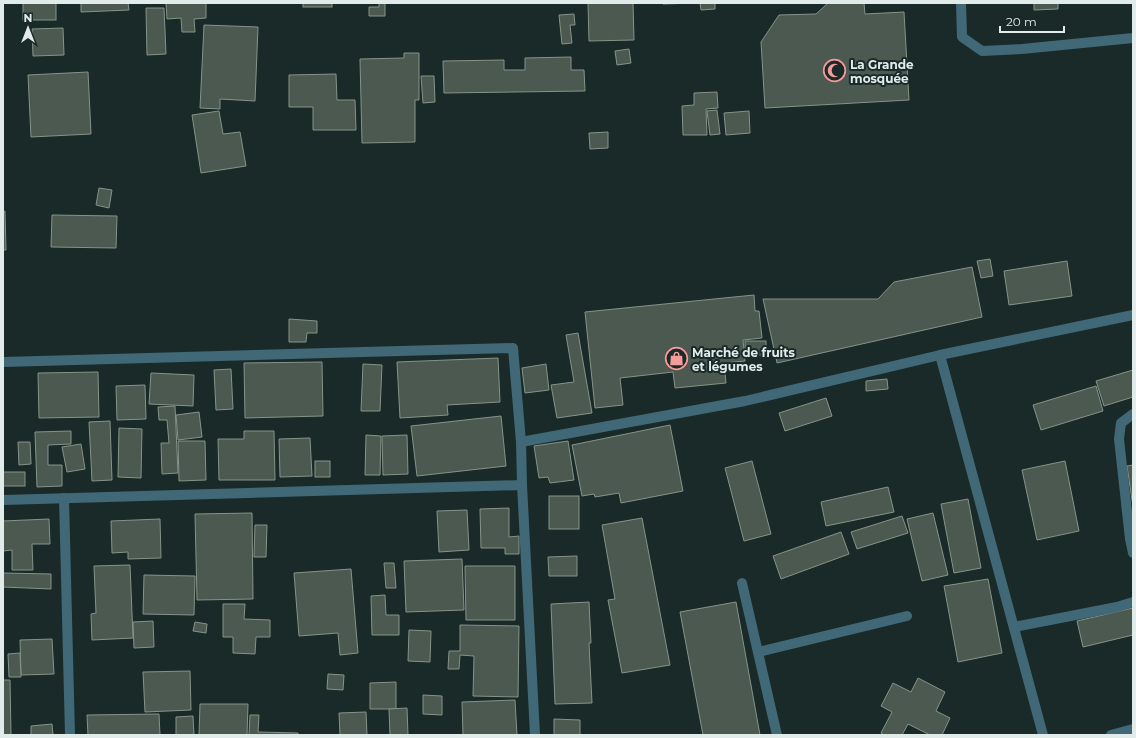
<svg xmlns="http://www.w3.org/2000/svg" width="1136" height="738" font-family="Montserrat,sans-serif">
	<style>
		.building { fill: #4c5950; stroke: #859489 }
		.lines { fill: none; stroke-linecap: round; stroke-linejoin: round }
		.lane { stroke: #416876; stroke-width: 10 }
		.street { stroke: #416876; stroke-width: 10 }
		.labels { text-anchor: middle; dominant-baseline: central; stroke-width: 4; stroke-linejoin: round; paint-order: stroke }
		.poi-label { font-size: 12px; font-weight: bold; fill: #e0ebea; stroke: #192a29; text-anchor: start }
	</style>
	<rect width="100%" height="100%" fill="#192a29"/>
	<g class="building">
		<rect x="23" y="3" width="33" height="17"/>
		<polygon points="81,3 128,3 129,10 81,12"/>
		<polygon points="166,3 206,3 206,18 194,19 195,32 182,32 181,18 167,19"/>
		<rect x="303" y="3" width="29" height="4"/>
		<polygon points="379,3 385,3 385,16 369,16 369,7 379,7"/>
		<polygon points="588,3 633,3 634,40 589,41"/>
		<polygon points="663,3 696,3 663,4"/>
		<polygon points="700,3 715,3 715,9 701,10"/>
		<polygon points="828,3 864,3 865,14 904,12 909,100 765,108 761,42 779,15 816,14"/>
		<polygon points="1020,3 1058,3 1058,9 1034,10 1034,3"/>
		<polygon points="146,8 164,8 166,54 147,55"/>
		<polygon points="574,14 575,25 570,25 572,43 562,44 559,15"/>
		<polygon points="204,25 258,27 255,101 220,99 220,109 200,108"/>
		<polygon points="63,28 64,55 33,56 32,29"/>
		<polygon points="629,49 631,63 617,65 615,51"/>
		<polygon points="404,53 419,53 419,100 415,100 415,142 362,143 360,59 404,58"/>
		<polygon points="571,57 571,70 584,70 585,91 444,93 443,61 504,60 504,70 525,70 525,58"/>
		<polygon points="88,72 91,134 31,137 28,75"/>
		<polygon points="336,74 337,100 355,100 356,130 313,130 313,107 289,107 289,75"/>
		<polygon points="421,76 434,76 435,102 423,103"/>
		<polygon points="717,92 718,108 706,109 707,135 683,135 682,106 694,105 694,93"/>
		<polygon points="717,110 720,134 710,135 707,111"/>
		<polygon points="219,111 223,134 240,132 246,166 201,173 192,115"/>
		<polygon points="749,111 750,133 726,135 724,113"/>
		<polygon points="608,132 608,148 590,149 589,133"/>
		<polygon points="99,188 112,190 109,208 96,205"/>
		<polygon points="5,211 6,250 3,250 3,212"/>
		<polygon points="52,215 117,216 116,248 51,247"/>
		<polygon points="990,259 993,276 981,278 977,261"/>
		<polygon points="1067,261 1072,296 1009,305 1004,271"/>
		<polygon points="972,267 982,317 777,363 763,299 878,299 894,282"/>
		<polygon points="754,295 755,311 759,311 762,338 743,340 745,361 724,363 726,383 675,388 673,372 620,378 623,405 595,408 585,312"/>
		<polygon points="289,319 317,321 317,333 307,333 306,342 289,342"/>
		<polygon points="578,333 592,413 557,418 551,385 574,382 566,335"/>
		<rect x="745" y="341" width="21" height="14"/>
		<polygon points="498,358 500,402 447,405 448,415 400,418 397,362"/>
		<polygon points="322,362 323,416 245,418 244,363"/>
		<polygon points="363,364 382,365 380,411 361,411"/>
		<polygon points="546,364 549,390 525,393 522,368"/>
		<polygon points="231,369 233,409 216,410 214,370"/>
		<polygon points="1133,370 1133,397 1104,406 1096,381"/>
		<polygon points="98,372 99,417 39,418 38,373"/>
		<polygon points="151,373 194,375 193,406 149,404"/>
		<polygon points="887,379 888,389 866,391 866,381"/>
		<polygon points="145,385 146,419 117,420 116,386"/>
		<polygon points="1096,386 1103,411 1041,430 1033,405"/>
		<polygon points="826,398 832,416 785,431 779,413"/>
		<polygon points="175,406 178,473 162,474 161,443 169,443 167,420 159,420 158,407"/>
		<polygon points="199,412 202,437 178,440 176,415"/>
		<polygon points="501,416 506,466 417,476 411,426"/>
		<polygon points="110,421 112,480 92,481 89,422"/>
		<polygon points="670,425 683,491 621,503 619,493 595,497 594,494 582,496 572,445"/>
		<polygon points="119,428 142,429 141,478 118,477"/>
		<polygon points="71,431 71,444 48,445 48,465 62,465 62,486 37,487 35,432"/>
		<polygon points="244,431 274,431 275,480 219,480 218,439 244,439"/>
		<polygon points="366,435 381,436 380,475 365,475"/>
		<polygon points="407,435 408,474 383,475 382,436"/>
		<polygon points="310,438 312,476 280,477 279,439"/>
		<polygon points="178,441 205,441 206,480 179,481"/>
		<polygon points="568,441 574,480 550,483 548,477 539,478 534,446"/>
		<polygon points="18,442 30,442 31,464 19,465"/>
		<polygon points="81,444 85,469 67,472 62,447"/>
		<rect x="315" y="461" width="15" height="16"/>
		<polygon points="752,461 771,534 744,541 725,468"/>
		<polygon points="1065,461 1079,531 1037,540 1022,470"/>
		<polygon points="1133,465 1133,507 1127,466"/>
		<rect x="3" y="472" width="22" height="14"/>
		<polygon points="888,487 894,512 826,526 821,502"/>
		<rect x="549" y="496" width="30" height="33"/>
		<polygon points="968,499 981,568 954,573 941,504"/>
		<polygon points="509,508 509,537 519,536 519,554 505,554 505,548 481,548 480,509"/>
		<polygon points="467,510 469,550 439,552 437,511"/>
		<polygon points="252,513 253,599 197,600 195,514"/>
		<polygon points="933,513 948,575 922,581 907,519"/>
		<polygon points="902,516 908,533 857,549 851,532"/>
		<polygon points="642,518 670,665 622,673 608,600 615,599 602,525"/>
		<polygon points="49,519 50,544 32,544 33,570 12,570 12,550 3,551 3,521"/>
		<polygon points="160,519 161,558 128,559 128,552 112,553 111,521"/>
		<polygon points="255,525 267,525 266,557 254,557"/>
		<polygon points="841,532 849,554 781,579 773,556"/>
		<polygon points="577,556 577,576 549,576 548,557"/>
		<polygon points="462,559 464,610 406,612 404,561"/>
		<polygon points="384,563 394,563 396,588 386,588"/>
		<polygon points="130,565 133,638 92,640 91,614 96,613 94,566"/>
		<polygon points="465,566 515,566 515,620 466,620"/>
		<polygon points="351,569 358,653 340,655 338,633 299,636 294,573"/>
		<polygon points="3,573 51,574 51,589 3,587"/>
		<polygon points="144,575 195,576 194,615 143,614"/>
		<polygon points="988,579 1002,653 958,662 944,586"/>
		<polygon points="385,595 386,615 399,615 399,635 372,635 371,596"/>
		<polygon points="589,602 591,643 589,643 592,703 555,704 551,604"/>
		<polygon points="736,602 760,735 703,735 680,612"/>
		<polygon points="223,604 245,604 244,619 270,620 270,637 256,637 255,654 233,653 233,637 223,637"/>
		<polygon points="1133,608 1133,635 1083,647 1077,621"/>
		<polygon points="153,621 154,647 134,648 133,622"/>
		<polygon points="195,622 207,624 206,633 193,631"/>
		<polygon points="460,625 519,626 518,697 473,696 474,656 460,655 459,669 448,669 449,651 460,651"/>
		<polygon points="409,630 431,631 430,662 408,661"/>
		<polygon points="52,639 54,674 21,675 20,640"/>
		<polygon points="20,653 21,677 9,677 8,654"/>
		<polygon points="190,671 191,710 145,712 143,672"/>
		<polygon points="328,674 344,675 343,690 327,689"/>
		<polygon points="918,678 945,692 936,711 950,718 942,735 930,735 908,724 902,735 884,735 881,733 892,712 881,706 893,683 911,692"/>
		<polygon points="3,680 10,680 11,735 3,735"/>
		<polygon points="396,682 396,709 370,709 370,683"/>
		<polygon points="423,695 442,696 442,715 423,714"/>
		<polygon points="515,700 517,735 463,735 462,702"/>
		<polygon points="200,704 248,704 247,735 199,735"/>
		<polygon points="407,708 408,735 390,735 389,709"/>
		<polygon points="366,712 367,735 340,735 339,713"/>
		<polygon points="159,714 160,735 88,735 87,715"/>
		<polygon points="250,715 259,715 258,732 298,733 298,735 249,735"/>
		<polygon points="193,716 194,735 176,735 176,717"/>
		<polygon points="554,719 580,720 580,735 554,735"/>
		<polygon points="52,724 53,735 31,735 31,726"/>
	</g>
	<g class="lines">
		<g class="lane">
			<polyline points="961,3 962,37 982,51 1022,49 1133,38"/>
			<polyline points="1133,414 1121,423 1119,439 1130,539 1133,553"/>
			<polyline points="1014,627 1117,607 1133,602"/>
			<polyline points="758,652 907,616"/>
		</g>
		<g class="street">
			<polyline points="940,355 1043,735"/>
			<polyline points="3,362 513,348 521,442 522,485 535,735"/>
			<polyline points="521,442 745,401 940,355 1133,315"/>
			<polyline points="64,498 70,735"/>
			<polyline points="3,500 522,485"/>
			<polyline points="742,583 777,735"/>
			<polyline points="1111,735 1133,729"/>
		</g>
	</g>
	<defs>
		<symbol id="mosque-ring" viewBox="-11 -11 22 22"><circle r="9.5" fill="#192a29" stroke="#f59b9b" stroke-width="1.5"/><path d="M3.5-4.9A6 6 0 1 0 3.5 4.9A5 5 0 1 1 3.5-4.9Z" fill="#f59b9b"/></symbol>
		<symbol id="shop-ring" viewBox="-11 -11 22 22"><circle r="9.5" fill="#192a29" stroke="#f59b9b" stroke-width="1.5"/><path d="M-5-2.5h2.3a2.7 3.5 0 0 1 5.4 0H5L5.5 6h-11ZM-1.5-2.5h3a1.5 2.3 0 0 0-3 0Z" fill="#f59b9b"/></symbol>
	</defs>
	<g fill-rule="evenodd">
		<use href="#mosque-ring" x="822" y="58" width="25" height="25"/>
		<use href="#shop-ring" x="664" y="346" width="25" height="25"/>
	</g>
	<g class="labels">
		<g class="poi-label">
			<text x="850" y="64">La Grande<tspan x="850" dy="14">mosquée</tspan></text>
			<text x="692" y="352">Marché de fruits<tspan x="692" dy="14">et légumes</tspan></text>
		</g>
	</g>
	<rect width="1136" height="738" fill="none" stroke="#e0ebea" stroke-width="8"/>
	<g transform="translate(28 28)" stroke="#192a29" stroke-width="3" paint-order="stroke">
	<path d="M0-3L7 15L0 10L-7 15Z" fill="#e0ebea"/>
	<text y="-6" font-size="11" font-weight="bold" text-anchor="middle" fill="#e0ebea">N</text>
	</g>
	<path d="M1000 26v6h64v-6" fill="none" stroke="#e0ebea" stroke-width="2"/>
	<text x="1006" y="26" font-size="12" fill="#e0ebea" stroke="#192a29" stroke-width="3" paint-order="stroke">20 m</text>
</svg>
